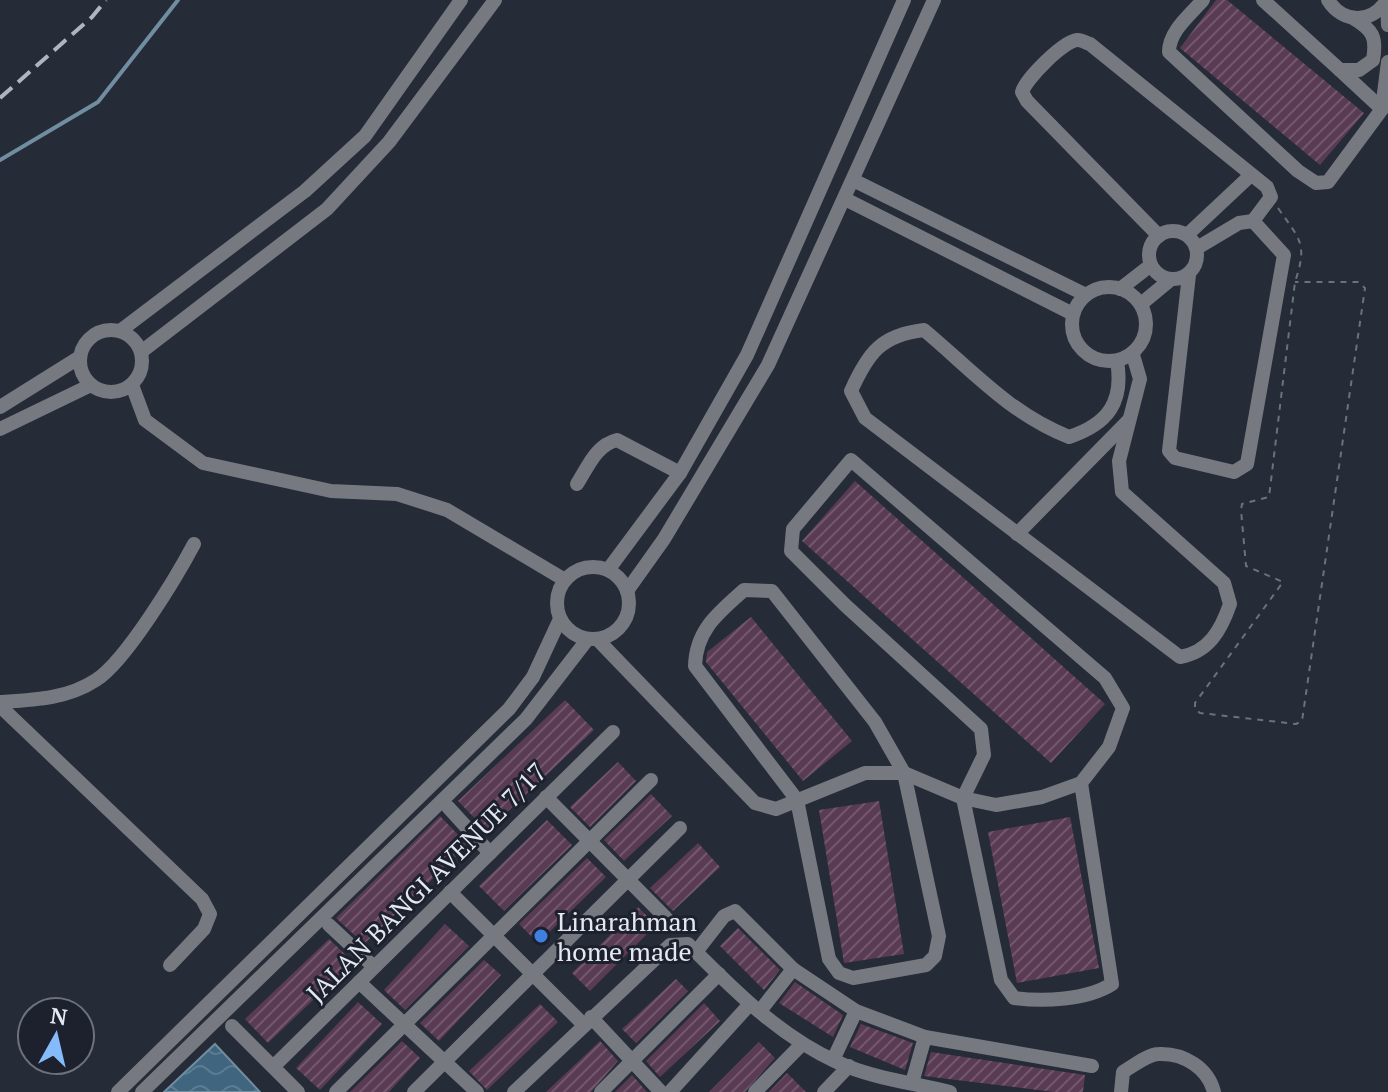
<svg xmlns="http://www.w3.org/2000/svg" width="1388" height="1092" font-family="'PT Serif',serif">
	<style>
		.water { fill: url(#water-waves); stroke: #718da1; stroke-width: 2 }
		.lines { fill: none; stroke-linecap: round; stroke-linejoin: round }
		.stream { stroke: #718da1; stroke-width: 4 }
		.building { fill: url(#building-hatch) }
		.path { stroke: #6c727c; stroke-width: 2; stroke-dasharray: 6 6; stroke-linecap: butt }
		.minor { stroke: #767a80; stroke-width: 14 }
		.rail { stroke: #afb4bd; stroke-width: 4; stroke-dasharray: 16 8; stroke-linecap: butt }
		.shop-dot { fill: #3f7fe0; stroke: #1c212d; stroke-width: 3 }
		.labels { text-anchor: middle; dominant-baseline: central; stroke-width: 6; stroke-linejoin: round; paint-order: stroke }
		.street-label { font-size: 26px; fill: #e4e8f0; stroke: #1c212d }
		.poi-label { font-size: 26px; fill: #e4e8f0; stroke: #1c212d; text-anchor: start }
	</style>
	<defs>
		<pattern id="water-waves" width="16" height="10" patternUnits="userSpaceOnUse" patternTransform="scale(2)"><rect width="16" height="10" fill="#40667f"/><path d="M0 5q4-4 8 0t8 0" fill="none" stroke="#5b7c91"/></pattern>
		<pattern id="building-hatch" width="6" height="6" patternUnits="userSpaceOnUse" patternTransform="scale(2)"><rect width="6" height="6" fill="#5a3b54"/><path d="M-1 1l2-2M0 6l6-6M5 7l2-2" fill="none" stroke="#72576d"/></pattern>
	</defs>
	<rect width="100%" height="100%" fill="#252b37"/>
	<polygon class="water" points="215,1044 260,1092 164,1092"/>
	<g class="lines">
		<polyline class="stream" points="0,160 98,102 178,0"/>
	</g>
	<g class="building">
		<polygon points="1216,0 1227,0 1364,113 1320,165 1180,48"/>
		<polygon points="855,481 1105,704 1051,763 802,541"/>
		<polygon points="751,617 852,741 803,781 706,662 707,652"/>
		<polygon points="565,700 594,730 487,831 458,801"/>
		<polygon points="618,762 636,781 590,827 570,807"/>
		<polygon points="651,794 672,816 624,861 604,840"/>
		<polygon points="879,801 904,954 844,963 819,810"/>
		<polygon points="440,816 468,845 364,944 336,918"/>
		<polygon points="1070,817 1099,968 1017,983 988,832"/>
		<polygon points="547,820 572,845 504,911 479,886"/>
		<polygon points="698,843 720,867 673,911 650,888"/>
		<polygon points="587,858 606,877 538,943 519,924"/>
		<polygon points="638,907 656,925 590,991 572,973"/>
		<polygon points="445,924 469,946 405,1010 384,990"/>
		<polygon points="738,928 780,970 764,990 720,946"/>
		<polygon points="329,939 353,962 268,1043 245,1019"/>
		<polygon points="484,960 501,975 439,1041 420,1023"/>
		<polygon points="676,979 688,991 636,1043 622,1029"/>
		<polygon points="795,982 843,1015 833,1037 779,1003"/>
		<polygon points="358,1002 382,1024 320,1090 296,1068"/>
		<polygon points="704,1003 720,1021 660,1077 646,1061"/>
		<polygon points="540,1004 558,1022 487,1090 469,1071"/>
		<polygon points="861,1024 913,1043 905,1070 850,1047"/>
		<polygon points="402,1041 420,1058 389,1092 350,1092"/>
		<polygon points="600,1041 618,1061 591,1092 546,1092"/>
		<polygon points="759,1042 775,1058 745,1092 709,1092"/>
		<polygon points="931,1052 1085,1075 1083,1092 1054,1092 924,1076"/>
		<polygon points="787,1073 806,1092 769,1092"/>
		<polygon points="632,1075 647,1092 615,1092"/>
	</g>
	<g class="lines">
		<path class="path" d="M1278 208C1300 240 1308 243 1295 282L1269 497 1242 504 1241 510 1246 566 1283 582 1195 703V709L1200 713 1296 724 1302 721 1365 288 1358 282H1295"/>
		<g class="minor">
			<path d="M1203 0C1190 15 1169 31 1169 52L1298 171 1316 183 1328 182 1382 109 1388 62"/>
			<path d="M1263 0 1340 70H1359L1373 60C1377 37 1373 30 1353 18"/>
			<path d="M1328 0C1343 24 1372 24 1387 0"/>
			<polyline points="1387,0 1388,25"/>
			<polyline points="1340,70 1382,109"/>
			<polyline points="853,180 1086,295"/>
			<polyline points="845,199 1073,314"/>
			<circle cx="1173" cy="255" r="24"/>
			<polyline points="1187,235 1251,175"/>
			<path d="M1159 236 1027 101 1022 92C1026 79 1064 40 1078 40 1081 40 1087 43 1090 44L1267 187 1271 197 1253 221"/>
			<polyline points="1189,275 1169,451 1175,458 1234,472 1247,464 1284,255 1253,221 1239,223 1197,248"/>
			<circle cx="1109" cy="324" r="37"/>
			<polyline points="1120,289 1151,265"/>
			<polyline points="1141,304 1170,280"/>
			<circle cx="111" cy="361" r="31"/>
			<polyline points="120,331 305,191 365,136 461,0"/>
			<polyline points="141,352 327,209 389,142 495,0"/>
			<path d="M1117 361C1124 402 1108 424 1069 437 1009 413 973 371 924 330 881 335 868 353 851 391L865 418 1180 657C1209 652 1221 630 1230 604L1224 583 1122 492 1119 461 1140 379 1133 355"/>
			<polyline points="132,385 145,420 203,463 331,491 397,494 447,510 565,580"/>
			<polyline points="0,407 80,357"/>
			<polyline points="0,429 91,385"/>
			<path d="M577 484C588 467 596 445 617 440L680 473"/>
			<polyline points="1017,534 1129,420"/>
			<circle cx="593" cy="603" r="36"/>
			<polyline points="608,570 680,473 747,355 904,0"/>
			<path d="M744 590 772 591 875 722 904 773 939 936 935 956 926 965 853 978 839 973 829 959 797 800 695 666C696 630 718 613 744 590Z"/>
			<polyline points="627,591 664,539 768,365 934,0"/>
			<path d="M598 640 755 803 776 809 865 773H904L963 798 996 805 1042 797 1081 783 1109 747 1123 708 1105 678 851 460 793 529 791 551 845 605 981 729 984 755 963 798 1001 980 1014 998C1043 1002 1087 1000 1112 984L1081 783"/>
			<path d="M0 702C34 700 67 699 96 680 126 661 177 576 194 544"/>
			<polyline points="0,706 202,899 210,914 204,929 170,965"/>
			<polyline points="546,797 666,918"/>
			<polyline points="448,807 490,853"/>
			<polyline points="450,892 583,1024"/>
			<polyline points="329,925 374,967"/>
			<polyline points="696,952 724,916 735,911 793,969 856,1011 925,1037 1092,1066"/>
			<polyline points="359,982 477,1092"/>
			<polyline points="760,1011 793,969"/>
			<polyline points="591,1017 661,1092"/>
			<polyline points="232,1026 298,1092"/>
			<polyline points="833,1060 856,1011"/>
			<polyline points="274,1066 613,732"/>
			<polyline points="912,1083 925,1037"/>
			<polyline points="118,1092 509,709 533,677 560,619"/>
			<polyline points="142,1092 526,719 587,640"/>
			<polyline points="336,1092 651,780"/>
			<polyline points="414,1092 680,828"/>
			<path d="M514 1092 670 945 688 944C733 989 779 1036 837 1062 871 1078 913 1083 950 1092"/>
			<polyline points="601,1092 719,974"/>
			<polyline points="670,1092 750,1004"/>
			<polyline points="755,1092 802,1044"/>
			<polyline points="824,1092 849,1066"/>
			<path d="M1121 1092 1123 1072C1133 1066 1148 1054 1159 1054 1184 1053 1208 1068 1214 1092"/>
		</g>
		<polyline class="rail" points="0,98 92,17 106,0"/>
	</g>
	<circle class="shop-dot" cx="541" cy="936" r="8"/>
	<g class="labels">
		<g class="street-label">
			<text transform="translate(426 882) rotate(-45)">JALAN BANGI AVENUE 7/17</text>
		</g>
		<g class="poi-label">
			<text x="557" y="921">Linarahman<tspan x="557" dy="30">home made</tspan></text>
		</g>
	</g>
	<g transform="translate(56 1036) rotate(8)"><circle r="38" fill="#1c212d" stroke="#6c717b" stroke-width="2"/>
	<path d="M0-6L14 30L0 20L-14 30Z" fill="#86bbfb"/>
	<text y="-12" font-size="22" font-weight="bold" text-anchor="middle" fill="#e4e8f0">N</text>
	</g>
</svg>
